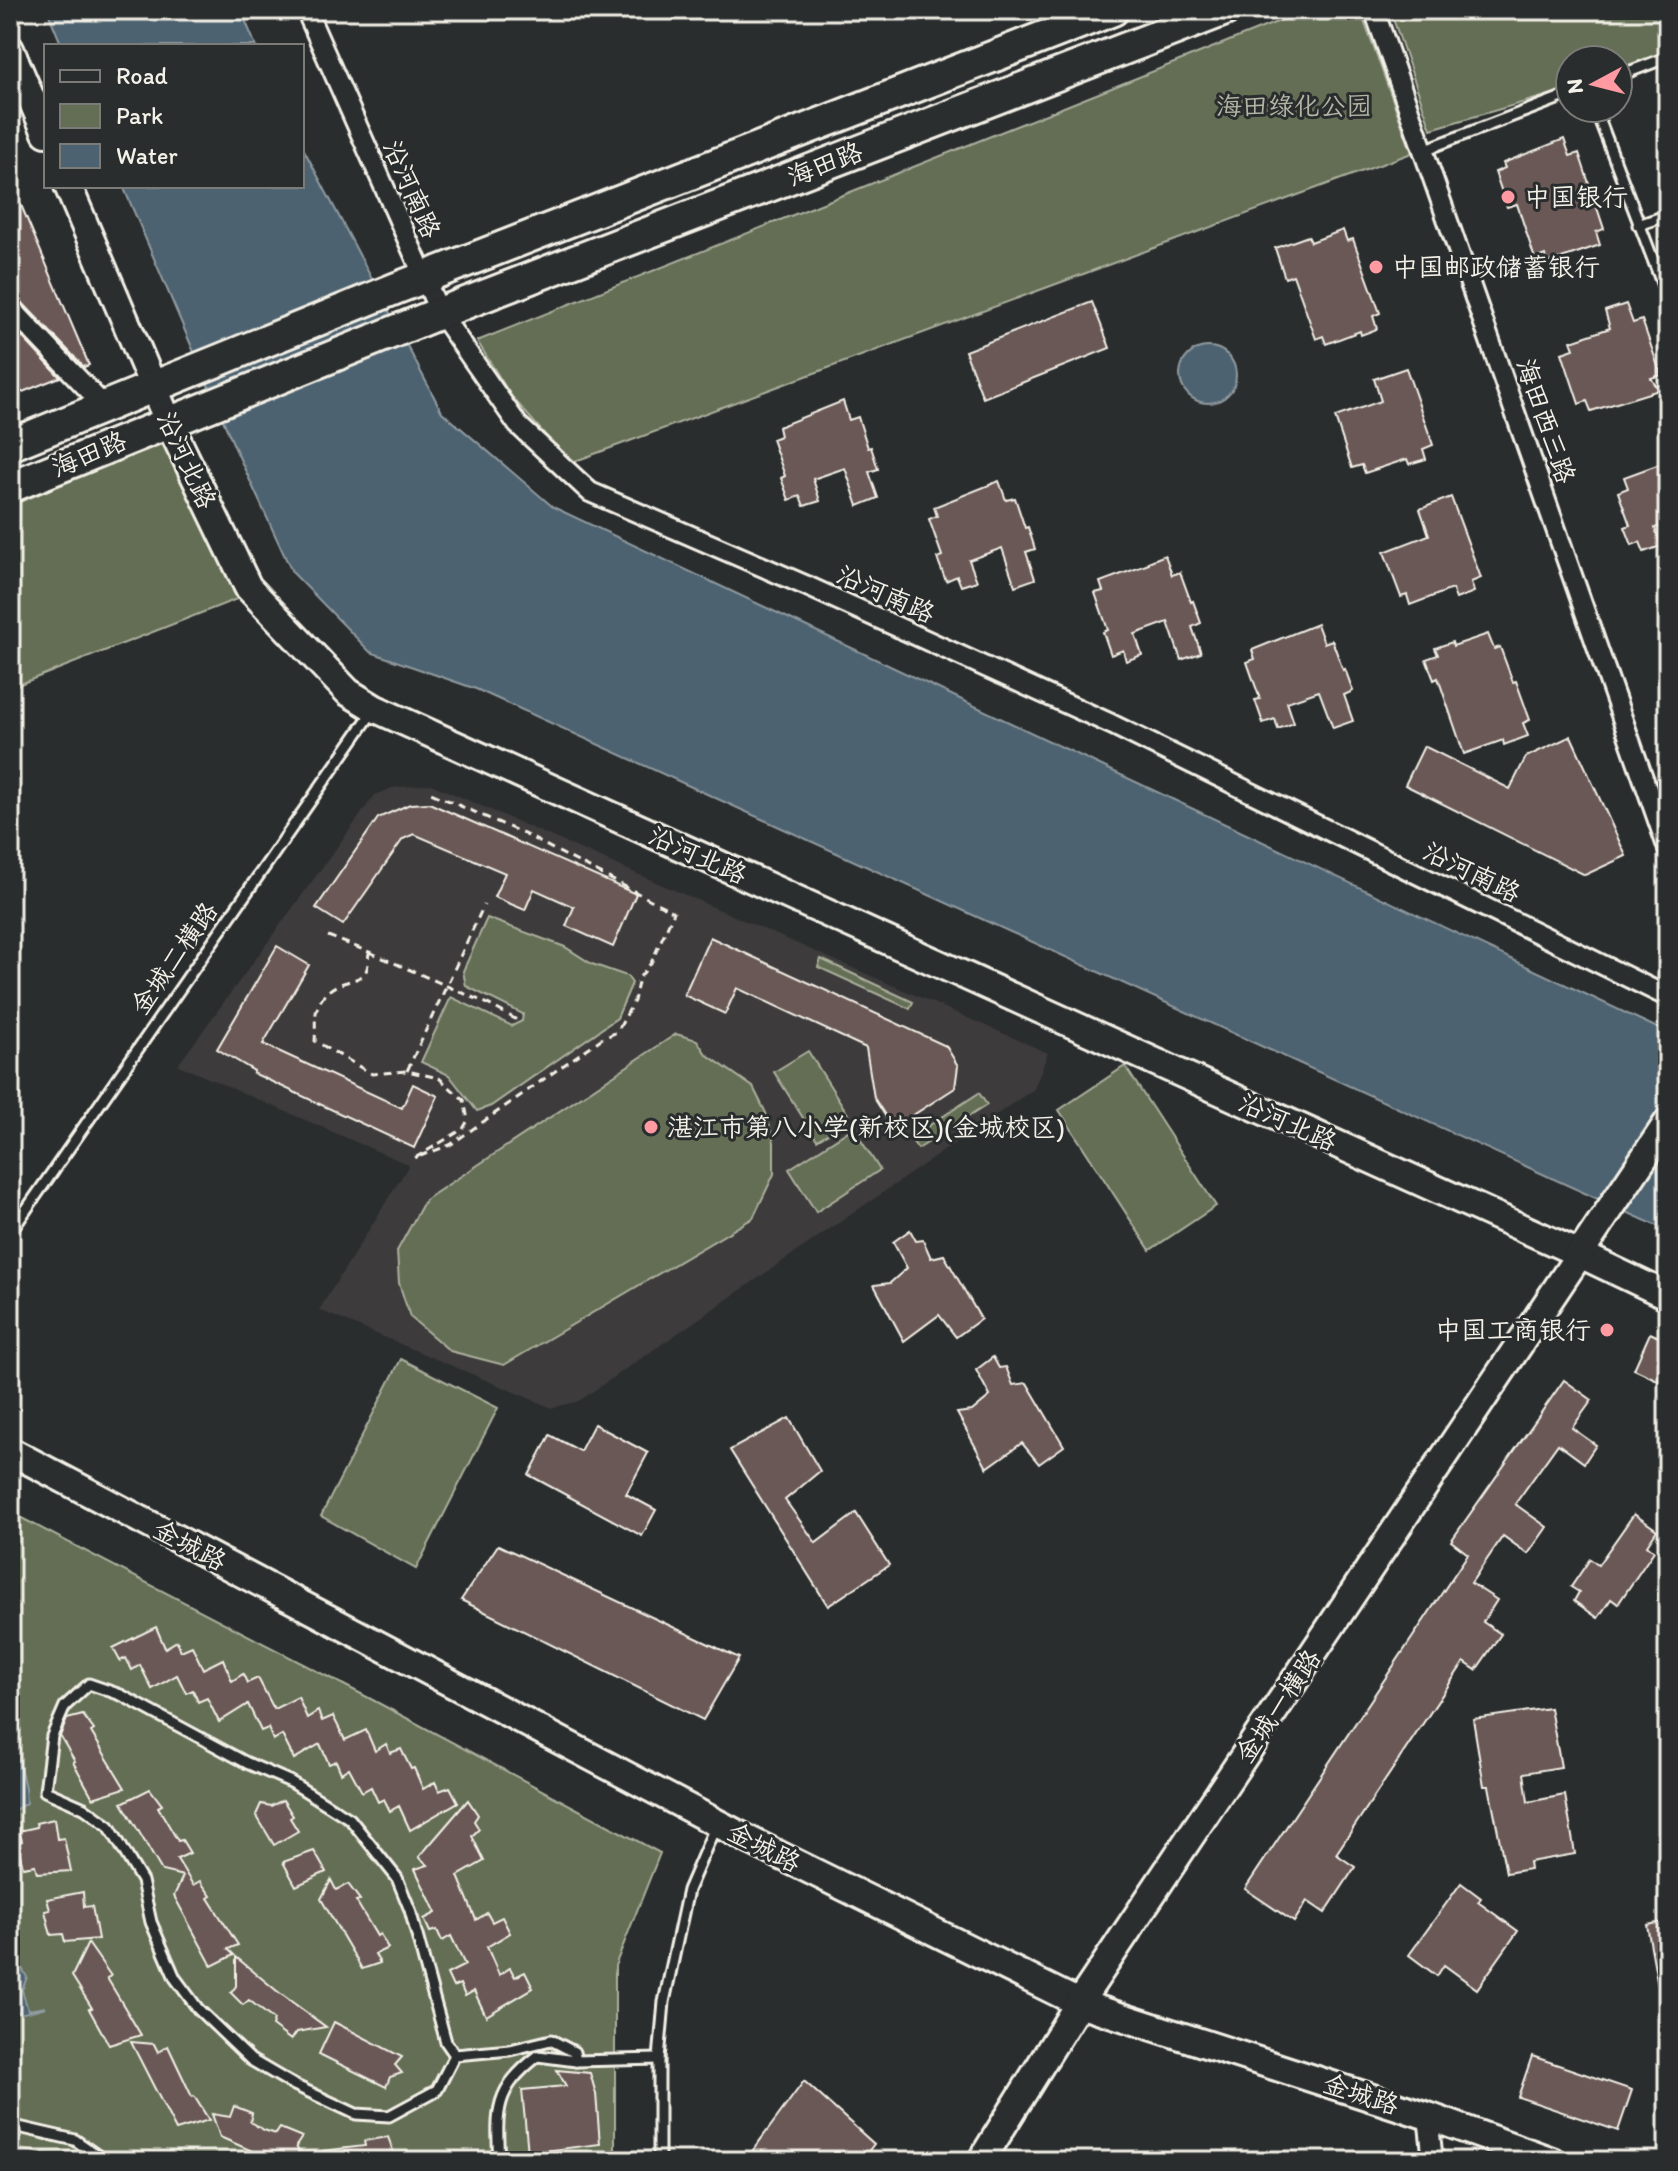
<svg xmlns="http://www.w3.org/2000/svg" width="1678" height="2171" font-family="Itim,'LXGW WenKai TC',sans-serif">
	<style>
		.built { fill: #3d3a3a }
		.green { fill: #636e54; stroke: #acb09e; stroke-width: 2 }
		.water { fill: #4d6270; stroke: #909ba0; stroke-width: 2 }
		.building { fill: #6a5856; stroke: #f4f1e8; stroke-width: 2 }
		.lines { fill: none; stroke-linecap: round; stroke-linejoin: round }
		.lane-casing { stroke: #f4f1e8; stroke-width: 15 }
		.street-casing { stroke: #f4f1e8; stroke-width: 24 }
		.secondary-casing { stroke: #f4f1e8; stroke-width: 32 }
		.primary-casing { stroke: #f4f1e8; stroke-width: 36 }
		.path { stroke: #f4f1e8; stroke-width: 3; stroke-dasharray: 8 6; stroke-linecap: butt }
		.lane { stroke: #2a2d2e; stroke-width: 9 }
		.street { stroke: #2a2d2e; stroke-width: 18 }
		.secondary { stroke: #2a2d2e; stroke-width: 26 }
		.primary { stroke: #2a2d2e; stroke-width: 30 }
		.poi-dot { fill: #ff9aa2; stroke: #2a2d2e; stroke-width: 3 }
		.labels { text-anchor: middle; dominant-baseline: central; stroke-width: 6; stroke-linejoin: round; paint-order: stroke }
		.park-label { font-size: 26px; fill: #b3b6a5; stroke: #2a2d2e }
		.street-label { font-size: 26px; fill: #f4f1e8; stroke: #2a2d2e }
		.poi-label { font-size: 26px; fill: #f4f1e8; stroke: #2a2d2e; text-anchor: start }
	</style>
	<rect width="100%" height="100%" fill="#2a2d2e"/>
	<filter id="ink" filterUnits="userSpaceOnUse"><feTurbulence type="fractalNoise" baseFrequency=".0125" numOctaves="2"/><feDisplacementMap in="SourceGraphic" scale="16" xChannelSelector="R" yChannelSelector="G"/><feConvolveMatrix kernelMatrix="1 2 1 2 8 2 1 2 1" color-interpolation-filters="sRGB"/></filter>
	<g filter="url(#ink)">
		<polygon class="built" points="431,784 1048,1053 1034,1089 579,1401 552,1408 319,1310 409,1165 178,1065 375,795 392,788"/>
		<g class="green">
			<polygon points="1307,10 1360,10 1412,153 570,463 511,396 477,341"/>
			<polygon points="1390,10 1668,10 1668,60 1618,75 1618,60 1570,60 1570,89 1431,129"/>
			<polygon points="163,442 237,599 10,688 10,506"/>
			<polygon points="487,918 565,947 592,964 627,976 632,983 617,1018 491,1106 477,1111 449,1075 421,1062 451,997 512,1026 522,1021 523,1014 466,986 463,971"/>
			<polygon points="821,959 913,1002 910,1009 818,967"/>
			<polygon points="676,1034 697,1040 706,1054 753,1087 766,1113 774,1142 774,1174 753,1218 504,1365 450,1351 410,1317 399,1283 397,1251 425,1200"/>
			<polygon points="808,1051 851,1119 817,1140 774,1072"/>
			<polygon points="1125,1066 1216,1206 1150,1250 1059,1110"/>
			<polygon points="979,1093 987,1105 918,1149 910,1138"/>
			<polygon points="853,1128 880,1170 816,1212 789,1169"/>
			<polygon points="401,1359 498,1408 416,1569 321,1516"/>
			<polygon points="10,1512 367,1697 660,1853 615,1966 615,2161 82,2161 10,2147"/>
		</g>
		<g class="water">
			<polygon points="47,10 241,10 256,46 62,46"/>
			<polygon points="302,146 442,412 553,507 1668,1033 1668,1231 476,689 370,652 292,572 235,448 123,186 302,186"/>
			<circle cx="1208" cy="375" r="28"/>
			<polygon points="10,1723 25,1788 26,1803 10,1813"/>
			<polygon points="10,1948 27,1977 22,1990 28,2010 46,2007 20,2014 10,2003"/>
		</g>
		<g class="building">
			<polygon points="1564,139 1570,156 1579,153 1604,229 1596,232 1600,245 1547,263 1545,255 1535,259 1517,204 1507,207 1495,172 1505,168 1503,163"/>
			<polygon points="10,179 89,365 84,367 19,299 10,295"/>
			<polygon points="1343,230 1347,241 1353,239 1380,313 1373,316 1377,329 1361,335 1360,331 1326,344 1323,336 1316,339 1293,275 1285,278 1275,248 1308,236 1311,242"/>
			<polygon points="1092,302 1110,348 983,398 965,351"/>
			<polygon points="1626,304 1633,323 1642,320 1661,375 1651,378 1659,390 1591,411 1587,401 1579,404 1562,353 1574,349 1571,341 1610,328 1605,311"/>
			<polygon points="10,324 60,377 10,397"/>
			<polygon points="1406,368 1433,445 1423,449 1426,459 1409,464 1407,459 1365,473 1362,465 1352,468 1335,417 1381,401 1374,379"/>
			<polygon points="843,401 849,420 858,417 868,448 871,447 878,469 869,472 878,498 858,506 845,468 813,479 820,501 804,506 800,496 789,500 781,478 785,476 772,439 780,436 778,427"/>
			<polygon points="1668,461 1668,523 1655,528 1661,546 1644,552 1640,542 1632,545 1625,527 1630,525 1618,492 1628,488 1624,477"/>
			<polygon points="999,481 1006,500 1015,498 1025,528 1028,527 1035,549 1026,552 1035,579 1015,586 1002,548 969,560 977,581 961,586 957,576 946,581 937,558 942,556 929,519 937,516 934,507"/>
			<polygon points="1451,497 1481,578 1471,582 1474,592 1456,599 1452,589 1410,605 1407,595 1401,597 1384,552 1429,535 1420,509"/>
			<polygon points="1165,555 1172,575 1180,572 1191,602 1193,601 1201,623 1192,627 1201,653 1181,660 1168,622 1135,634 1142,655 1126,661 1123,650 1111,655 1103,632 1108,630 1095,593 1103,591 1100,582 1149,564 1148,562"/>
			<polygon points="1317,624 1324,643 1332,640 1343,670 1345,669 1353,691 1344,695 1353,721 1333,728 1319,691 1287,702 1294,723 1278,729 1275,719 1263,723 1255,700 1260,699 1247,662 1255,659 1252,650"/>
			<polygon points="1488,634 1494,649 1500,647 1513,682 1516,681 1530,720 1523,723 1528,736 1504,745 1503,740 1464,754 1438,678 1434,680 1426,659 1438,655 1435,648 1452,642 1453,646"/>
			<polygon points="1571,736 1626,856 1585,875 1405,785 1424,746 1510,789 1526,757"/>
			<polygon points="429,803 636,894 613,947 566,926 574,907 534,889 525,910 494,897 505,873 414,834 403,839 343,925 316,908 378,818 410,804"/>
			<polygon points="710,937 946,1046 958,1066 955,1088 893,1128 874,1098 866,1048 737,988 725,1014 684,995"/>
			<polygon points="277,946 309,965 263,1044 402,1108 413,1084 438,1096 414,1148 253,1073 254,1071 217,1049"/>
			<polygon points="910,1230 916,1241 923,1240 931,1258 944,1255 981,1319 956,1337 939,1315 904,1341 874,1285 890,1283 907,1268 893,1242"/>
			<polygon points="1650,1333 1668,1341 1668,1385 1634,1369"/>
			<polygon points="993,1357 999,1368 1006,1367 1013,1385 1027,1383 1064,1446 1039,1464 1022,1443 987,1468 957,1413 972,1411 990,1396 976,1370"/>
			<polygon points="1564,1380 1592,1400 1572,1428 1596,1445 1584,1463 1558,1444 1515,1504 1547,1527 1528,1554 1503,1536 1471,1583 1497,1600 1483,1622 1501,1634 1476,1670 1464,1662 1336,1854 1355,1867 1325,1913 1307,1901 1294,1922 1245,1889 1468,1554 1451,1541"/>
			<polygon points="789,1418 820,1471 785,1500 816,1543 856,1513 889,1565 828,1606 730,1450"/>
			<polygon points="594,1424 648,1453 626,1494 656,1510 642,1536 529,1475 550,1435 580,1451"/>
			<polygon points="1634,1514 1657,1530 1647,1545 1654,1551 1618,1604 1611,1599 1598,1618 1574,1601 1579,1592 1571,1587 1590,1559 1598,1565"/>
			<polygon points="498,1545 739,1658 703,1720 461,1600"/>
			<polygon points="156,1627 165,1648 177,1641 181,1651 192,1646 203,1669 223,1659 232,1681 243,1674 247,1683 258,1678 274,1709 298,1697 307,1718 318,1711 322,1721 333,1716 345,1740 366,1730 375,1751 386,1744 390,1753 401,1749 411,1769 414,1768 423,1789 435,1782 439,1791 450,1787 458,1802 410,1830 399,1806 390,1811 384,1799 378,1802 371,1787 362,1792 349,1768 341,1773 336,1761 329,1764 320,1744 294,1759 282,1735 273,1740 268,1728 261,1731 248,1704 219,1722 207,1698 198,1702 193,1690 186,1693 177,1675 152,1689 140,1665 132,1670 126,1658 120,1661 113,1648"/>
			<polygon points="1550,1708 1561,1767 1524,1773 1528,1802 1565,1795 1575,1854 1529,1862 1530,1869 1506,1873 1489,1786 1484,1786 1473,1719"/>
			<polygon points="83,1715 94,1730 91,1732 125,1788 93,1798 73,1762 75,1761 60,1736 67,1719"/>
			<polygon points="150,1789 162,1805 158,1807 178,1841 182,1840 190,1853 177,1859 193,1885 200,1881 211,1896 208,1898 238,1945 228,1949 234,1955 212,1966 174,1896 183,1876 162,1871 122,1803"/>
			<polygon points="283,1800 293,1816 290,1818 298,1831 274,1845 256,1815 261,1804 271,1806"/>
			<polygon points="468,1800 478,1815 474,1821 479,1829 472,1836 484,1861 458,1876 476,1920 487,1913 492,1922 502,1917 510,1933 487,1947 499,1975 510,1968 515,1977 525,1972 533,1988 486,2016 474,1991 465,1996 460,1984 453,1987 447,1974 465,1965 451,1936 442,1941 437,1930 430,1932 424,1919 436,1913 415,1869 428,1865 419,1857"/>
			<polygon points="54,1819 57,1839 64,1838 71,1871 37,1873 35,1865 23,1867 17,1842 22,1841 19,1831 37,1827 36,1823"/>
			<polygon points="314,1851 326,1872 296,1886 283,1862"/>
			<polygon points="331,1880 336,1890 348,1884 360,1900 356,1901 377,1936 380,1934 388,1948 375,1954 380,1963 362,1969 321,1899"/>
			<polygon points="1461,1883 1481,1898 1478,1902 1518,1931 1477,1989 1444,1965 1437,1976 1409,1955"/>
			<polygon points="83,1892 84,1907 92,1906 98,1939 65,1942 63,1934 51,1935 45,1911 50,1910 47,1899"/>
			<polygon points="1668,1921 1668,1996 1660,1997 1647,1925"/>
			<polygon points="88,1943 111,1976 107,1978 141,2035 109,2045 89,2009 92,2008 72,1976"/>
			<polygon points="236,1957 277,1991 326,2027 297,2032 291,2040 272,2026 274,2020 249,2000 243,2005 231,1993 236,1986"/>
			<polygon points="334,2022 402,2057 395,2065 402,2073 390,2077 386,2087 319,2054"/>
			<polygon points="131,2042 154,2044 158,2052 168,2046 192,2097 194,2096 209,2120 176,2130"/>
			<polygon points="1532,2056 1632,2090 1618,2131 1518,2097"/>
			<polygon points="557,2070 590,2073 596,2094 600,2144 528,2153 522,2090 566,2086"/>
			<polygon points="804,2081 874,2144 861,2161 745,2161"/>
			<polygon points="234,2106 252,2113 250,2122 264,2130 276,2134 280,2128 302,2137 296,2146 303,2161 275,2161 220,2137 212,2114 230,2117"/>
			<polygon points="388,2137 397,2161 324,2161 323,2151 365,2146 364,2141"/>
		</g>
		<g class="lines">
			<defs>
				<g id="lane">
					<polyline points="1618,76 1668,57"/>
					<polyline points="1595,108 1668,299"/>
					<polyline points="1424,150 1570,94"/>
					<polyline points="1638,225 1668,215"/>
					<polyline points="10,1233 373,711"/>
					<polyline points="455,2055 437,2090 389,2116 356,2114 292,2084 251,2060 198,2009 175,1978 151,1922 142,1881 109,1826 84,1808 45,1791 52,1736 65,1706 89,1684 121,1695 247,1763 291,1782 350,1819 397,1878 410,1910 446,2042 455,2055 510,2050 551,2040 574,2052 576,2061 659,2059"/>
					<polyline points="10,2125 75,2140 105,2161"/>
					<path d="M499 2161C496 2110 495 2089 538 2056L576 2061"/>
					<polyline points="659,2161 659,2059 664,2002 688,1890 716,1825"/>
				</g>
				<g id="street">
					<polyline points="306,10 440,313 518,425 590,492 807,586 1111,724 1668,997"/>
					<polyline points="1374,10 1668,849"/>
					<polyline points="10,307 105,407"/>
					<polyline points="1428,2116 1433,2161"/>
				</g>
				<g id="secondary">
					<polyline points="10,49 46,133"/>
					<polyline points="68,186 168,421 248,587 348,692 374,708 1582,1255 1668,1296"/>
					<polyline points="10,1451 753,1842 1079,2003 1428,2116 1552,2161"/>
					<polyline points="981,2161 1079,2003 1668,1122"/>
				</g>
				<g id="primary">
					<polyline points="10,445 397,288 1113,10"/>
					<polyline points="10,487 440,313 1225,10"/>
				</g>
			</defs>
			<use href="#lane" class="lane-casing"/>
			<use href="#street" class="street-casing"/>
			<use href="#secondary" class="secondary-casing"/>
			<use href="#primary" class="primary-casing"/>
			<g class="path">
				<path d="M328 936 369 952C368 957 369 966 366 971 357 987 329 975 317 1009 314 1018 316 1031 315 1041L372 1074 407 1071 439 1078 464 1100 468 1120 463 1129 415 1158 450 1145 601 1039 617 1032 634 1001 639 978 651 963 674 912 520 832 431 793"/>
				<polyline points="369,952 486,1003 517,1020"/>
				<polyline points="407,1071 484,905"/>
			</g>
			<use href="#lane" class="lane"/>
			<use href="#street" class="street"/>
			<use href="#secondary" class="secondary"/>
			<use href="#primary" class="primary"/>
		</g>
	</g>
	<g class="poi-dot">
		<circle cx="1508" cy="197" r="8"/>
		<circle cx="1376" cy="267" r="8"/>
		<circle cx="651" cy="1127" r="8"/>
		<circle cx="1607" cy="1330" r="8"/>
	</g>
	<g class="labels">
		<g class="park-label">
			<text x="1294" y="106">海田绿化公园</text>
		</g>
		<g class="street-label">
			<text transform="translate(825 164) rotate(-21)">海田路</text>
			<text transform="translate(412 189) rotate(66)">沿河南路</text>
			<text transform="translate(1546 421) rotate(71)">海田西三路</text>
			<text transform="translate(89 454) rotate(-23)">海田路</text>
			<text transform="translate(187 460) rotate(65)">沿河北路</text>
			<text transform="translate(886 594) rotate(24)">沿河南路</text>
			<text transform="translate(698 855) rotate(24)">沿河北路</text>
			<text transform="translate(1472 872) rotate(26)">沿河南路</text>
			<text transform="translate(174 958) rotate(-55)">金城二横路</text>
			<text transform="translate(1288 1122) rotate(24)">沿河北路</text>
			<text transform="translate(190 1545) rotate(28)">金城路</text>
			<text transform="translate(1278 1706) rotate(-56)">金城一横路</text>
			<text transform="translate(764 1847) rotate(27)">金城路</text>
			<text transform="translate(1361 2094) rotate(18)">金城路</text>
		</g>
		<g class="poi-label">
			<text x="1524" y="197">中国银行</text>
			<text x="1392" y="267">中国邮政储蓄银行</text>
			<text x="667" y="1127">湛江市第八小学(新校区)(金城校区)</text>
			<text x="1591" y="1330" text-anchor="end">中国工商银行</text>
		</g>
	</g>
	<rect width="1678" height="2171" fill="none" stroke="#2a2d2e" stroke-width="40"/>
	<rect x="20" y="20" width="1638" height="2131" fill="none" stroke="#f4f1e8" stroke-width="3" filter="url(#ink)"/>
	<rect x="44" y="44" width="260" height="144" fill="#2a2d2e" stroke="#7b7b78" stroke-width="2"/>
	<rect x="60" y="70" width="40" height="12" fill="#2a2d2e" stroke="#7b7b78" stroke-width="2"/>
	<text x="116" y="84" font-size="24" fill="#f4f1e8">Road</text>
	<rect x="60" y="104" width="40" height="24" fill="#636e54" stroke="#7b7b78" stroke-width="2"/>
	<text x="116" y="124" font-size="24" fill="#f4f1e8">Park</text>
	<rect x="60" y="144" width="40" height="24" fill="#4d6270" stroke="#7b7b78" stroke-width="2"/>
	<text x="116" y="164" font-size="24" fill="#f4f1e8">Water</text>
	<g transform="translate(1594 84) rotate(263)"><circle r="38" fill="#2a2d2e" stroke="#7b7b78" stroke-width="2"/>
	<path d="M0-6L14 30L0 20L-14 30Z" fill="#ff9aa2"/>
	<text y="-12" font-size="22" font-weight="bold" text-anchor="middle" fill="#f4f1e8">N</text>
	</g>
</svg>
